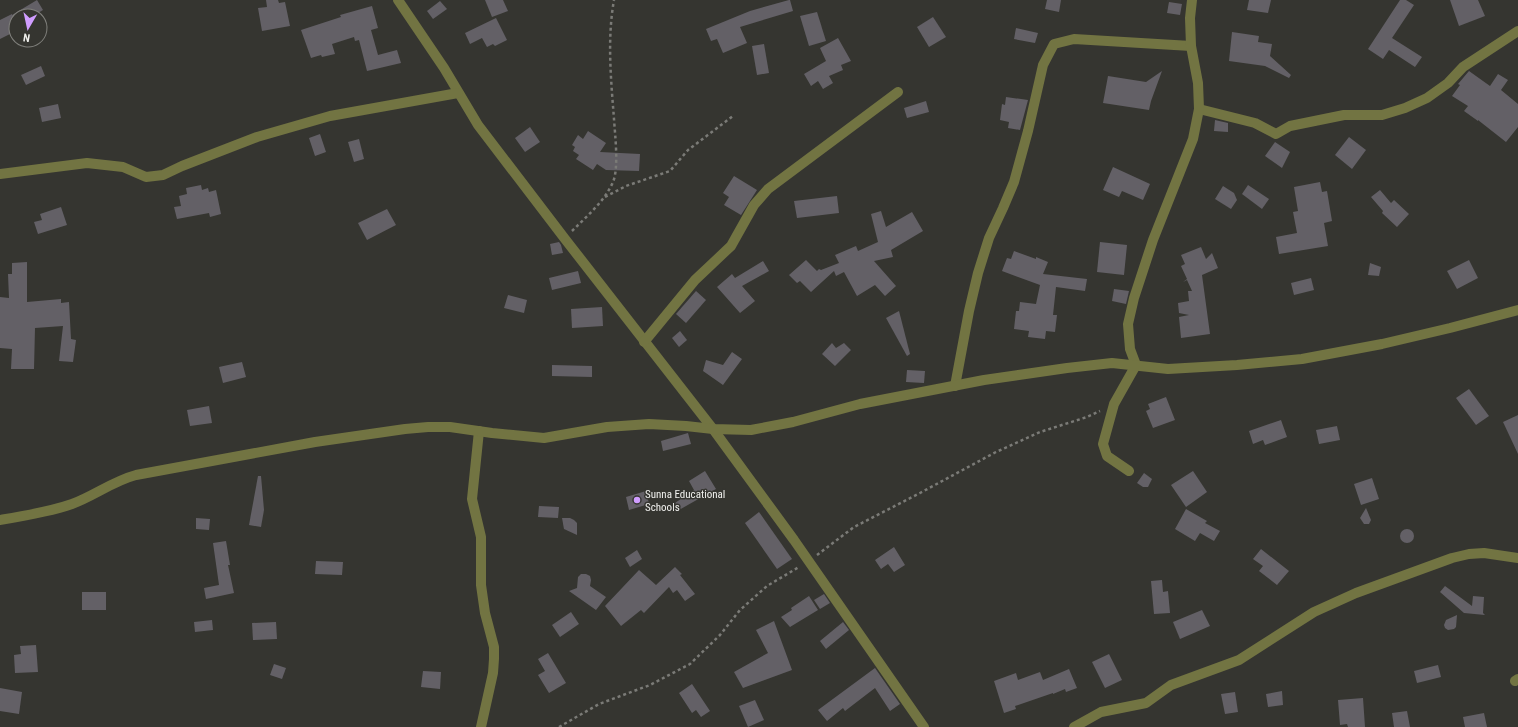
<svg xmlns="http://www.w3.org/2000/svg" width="1518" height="727" font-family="'Roboto Condensed',sans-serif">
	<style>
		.building { fill: #636066 }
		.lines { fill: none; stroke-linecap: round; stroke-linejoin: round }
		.path { stroke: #7b7b77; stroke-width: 2.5; stroke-dasharray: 3 3; stroke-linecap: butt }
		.minor { stroke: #727442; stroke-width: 10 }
		.poi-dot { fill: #d09dff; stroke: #353530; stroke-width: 1.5 }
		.labels { text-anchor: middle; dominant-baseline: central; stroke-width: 3; stroke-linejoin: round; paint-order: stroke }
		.poi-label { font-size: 11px; fill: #f0f0ed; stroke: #353530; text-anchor: start }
	</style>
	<rect width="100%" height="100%" fill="#353530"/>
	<g class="building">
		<polygon points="37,0 43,10 33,16 16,16 16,31 0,39 0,20 12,14 12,15"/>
		<polygon points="266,0 278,0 279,3 285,2 290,26 262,31 258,8 267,7"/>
		<polygon points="485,0 503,0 508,11 492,17"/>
		<polygon points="789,0 790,0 793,11 740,27 747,43 723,53 717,39 711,41 706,29 750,11"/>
		<polygon points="1047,0 1061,0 1059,12 1045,9"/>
		<polygon points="1249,0 1271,0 1268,13 1247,10"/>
		<polygon points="1400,0 1406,0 1414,5 1392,38 1422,57 1415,67 1389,50 1383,59 1368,49"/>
		<polygon points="1450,0 1478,0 1485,16 1459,26"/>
		<polygon points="440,1 447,9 433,19 427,11"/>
		<polygon points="1169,2 1182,4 1180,15 1167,13"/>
		<polygon points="372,6 378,28 371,30 378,55 397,50 401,63 367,71 359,40 355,41 354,37 332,44 335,54 322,57 321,55 311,58 301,30 341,17 340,15"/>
		<polygon points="817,12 826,41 809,46 800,16"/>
		<polygon points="933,17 946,37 929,47 917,27"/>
		<polygon points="496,18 507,40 495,46 493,44 487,47 482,38 470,44 465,33"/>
		<polygon points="1016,28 1038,33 1035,43 1014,39"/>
		<polygon points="1232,32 1259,36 1258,42 1272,44 1270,56 1291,75 1289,78 1265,66 1229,61"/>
		<polygon points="838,38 851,61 841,65 843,70 829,76 833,83 823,89 818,81 811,86 804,74 826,61 820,48"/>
		<polygon points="764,44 769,73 757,75 752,46"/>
		<polygon points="41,66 45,76 26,85 21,75"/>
		<polygon points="1162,71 1151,101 1149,110 1103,103 1108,76 1146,82"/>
		<polygon points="1469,71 1490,86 1498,74 1508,80 1501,90 1518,104 1518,127 1506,142 1478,120 1478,121 1464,111 1468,106 1452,96 1460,85 1458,84"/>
		<polygon points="1006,97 1028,100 1020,130 1008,128 1009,122 1000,120 1002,104 1005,105"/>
		<polygon points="926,101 929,112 907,118 904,108"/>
		<polygon points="58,104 61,118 42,122 39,108"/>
		<polygon points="1215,120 1228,123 1228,132 1214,131"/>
		<polygon points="530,127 540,142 525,152 515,138"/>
		<polygon points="588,131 606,143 600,152 640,154 639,171 606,170 597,164 593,170 576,159 579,155 573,151 575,147 572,145 578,135 583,139"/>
		<polygon points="320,134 326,152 315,156 309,138"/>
		<polygon points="1349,137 1366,150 1352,169 1335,155"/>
		<polygon points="359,139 364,159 354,162 348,142"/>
		<polygon points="1275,142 1290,152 1282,168 1265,156"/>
		<polygon points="1113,167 1150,184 1143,200 1122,191 1119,197 1103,190"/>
		<polygon points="734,176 757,190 741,215 724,205 729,197 723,193"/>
		<polygon points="1320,182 1322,192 1327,191 1332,221 1324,223 1328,246 1279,254 1276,237 1297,233 1293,212 1298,211 1294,187"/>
		<polygon points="201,185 202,190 208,188 209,192 216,190 221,214 210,217 209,213 177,219 174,207 181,206 179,196 187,194 186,188"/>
		<polygon points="1248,185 1269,199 1262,209 1242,194"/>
		<polygon points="1223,186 1234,193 1237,200 1231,209 1215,199"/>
		<polygon points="1380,190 1391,203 1394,200 1409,214 1397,227 1382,213 1383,211 1371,197"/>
		<polygon points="837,196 839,213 797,218 794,201"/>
		<polygon points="61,207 67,225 38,234 34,222 42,220 40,214"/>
		<polygon points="387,209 396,225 367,240 358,223"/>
		<polygon points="881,211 886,227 912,212 923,231 891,250 893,257 874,261 896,286 885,296 875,285 857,296 844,272 836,276 834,271 811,292 800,281 797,283 789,275 806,260 817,271 819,269 821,270 839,263 835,255 856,246 858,251 878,242 871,214"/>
		<polygon points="559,242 561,245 563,253 552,255 550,244"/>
		<polygon points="1100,242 1127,245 1124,275 1097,272"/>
		<polygon points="1201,247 1206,259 1212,253 1218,268 1202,275 1210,334 1181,338 1179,317 1189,315 1179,313 1178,303 1189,301 1188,291 1192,291 1187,280 1183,282 1187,279 1181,266 1185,264 1181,255"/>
		<polygon points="1014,251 1036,259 1036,257 1048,262 1043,274 1087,279 1085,291 1056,287 1053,315 1057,315 1055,332 1046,331 1045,339 1028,337 1029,331 1014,329 1016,311 1019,311 1020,302 1036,304 1040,285 1002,271 1007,258 1011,259"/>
		<polygon points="1469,260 1478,278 1457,289 1447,271"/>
		<polygon points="763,261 769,271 742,286 755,301 740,313 717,287 732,274 735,278"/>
		<polygon points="27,262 27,302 61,299 61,303 69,302 71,339 76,340 73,362 59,361 63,326 35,328 34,369 11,369 12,349 0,348 0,297 9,298 8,274 12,274 12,263"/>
		<polygon points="1370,263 1381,267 1379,276 1368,275"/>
		<polygon points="578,271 581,283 552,290 549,278"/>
		<polygon points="1311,278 1314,290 1294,295 1291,283"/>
		<polygon points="1114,289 1129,291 1126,304 1112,301"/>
		<polygon points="696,291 706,300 686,323 676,314"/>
		<polygon points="508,295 527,300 524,313 504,308"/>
		<polygon points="602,307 603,326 572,328 571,309"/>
		<polygon points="899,311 910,354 907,356 886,318"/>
		<polygon points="680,331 687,340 679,347 672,338"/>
		<polygon points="832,343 836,348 844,343 851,350 835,366 822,354"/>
		<polygon points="732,352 742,359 723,385 703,371 706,360 723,365"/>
		<polygon points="242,362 246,377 223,383 219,367"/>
		<polygon points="552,365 592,366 592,377 552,376"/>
		<polygon points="907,370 925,371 924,383 906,382"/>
		<polygon points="1469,389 1489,416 1476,425 1456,398"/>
		<polygon points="1166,397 1175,420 1153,428 1146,411 1150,409 1148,404"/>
		<polygon points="209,406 212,423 190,426 187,410"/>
		<polygon points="1518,415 1518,454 1503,422"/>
		<polygon points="1281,420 1287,437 1265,445 1263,440 1253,444 1249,431"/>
		<polygon points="1337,426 1340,440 1319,444 1316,430"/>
		<polygon points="688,433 691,444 663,451 661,441"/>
		<polygon points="705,471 716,489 679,510 675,503 694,490 689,481"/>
		<polygon points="1193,471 1207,492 1186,507 1171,485"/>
		<polygon points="1144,473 1152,479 1148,487 1143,487 1137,483"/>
		<polygon points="258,476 261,476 264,510 261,527 249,525"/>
		<polygon points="1372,478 1379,499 1361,505 1354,484"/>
		<polygon points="646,491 649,504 629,510 626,497"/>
		<polygon points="539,506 559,507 558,518 538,517"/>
		<polygon points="1366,508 1371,520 1369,524 1364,524 1360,518"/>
		<polygon points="1186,509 1207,521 1205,523 1220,531 1214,541 1200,533 1195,541 1175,529"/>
		<polygon points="759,512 792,559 777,569 745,523"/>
		<polygon points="196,518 210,519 209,530 196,529"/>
		<polygon points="562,518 570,518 574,520 577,523 577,535 564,529"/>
		<circle cx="1407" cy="536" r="7"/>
		<polygon points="226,541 230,565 228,565 234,593 206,599 204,588 219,585 213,543"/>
		<polygon points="894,547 905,565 894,572 888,564 881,569 875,560"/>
		<polygon points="1261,549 1289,571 1277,585 1259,571 1263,566 1253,559"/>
		<polygon points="637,550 642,559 630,567 625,558"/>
		<polygon points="316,561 343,562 342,575 315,574"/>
		<polygon points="675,567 682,574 680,575 695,594 685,601 677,590 673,593 669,587 644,613 641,610 621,626 605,606 639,570 656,585"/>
		<polygon points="581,574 586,574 590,576 591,580 590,586 606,597 596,610 569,591 577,588 578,577"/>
		<polygon points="1162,580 1163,592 1168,591 1170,613 1154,614 1151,581"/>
		<polygon points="1445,586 1472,606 1473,596 1484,597 1483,613 1485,615 1464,613 1440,592"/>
		<rect x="82" y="592" width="24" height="18"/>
		<polygon points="824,594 830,603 820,609 814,600"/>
		<polygon points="809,596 818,610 790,627 781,617 792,610 791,608"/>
		<polygon points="1202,610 1210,626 1180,639 1173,622"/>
		<polygon points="571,612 579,624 560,637 552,625"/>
		<polygon points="1457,615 1456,627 1454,629 1448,630 1445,628 1444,625 1446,620"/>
		<polygon points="212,620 213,630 195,632 194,622"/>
		<polygon points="774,621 792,670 743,688 734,672 768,653 756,630"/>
		<polygon points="276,622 277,639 253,640 252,623"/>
		<polygon points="843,622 849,630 826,649 820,641"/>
		<polygon points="36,645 38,672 15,673 14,655 21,654 20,646"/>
		<polygon points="548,653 566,683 549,693 538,675 545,671 538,659"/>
		<polygon points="1109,654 1122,680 1105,688 1092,662"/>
		<polygon points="274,664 286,668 282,679 270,675"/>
		<polygon points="1438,665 1441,677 1417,683 1414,671"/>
		<polygon points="875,668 900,704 890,711 875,688 845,711 843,708 827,721 818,710"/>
		<polygon points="1069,669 1077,688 1066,692 1065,689 1053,694 1053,693 1015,706 1016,709 1004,713 994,681 1016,673 1018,680 1040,672 1043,680"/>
		<polygon points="423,671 441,672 440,689 421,687"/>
		<polygon points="692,684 710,711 701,717 696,710 692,713 679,693"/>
		<polygon points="0,688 22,692 19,714 0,711"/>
		<polygon points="1282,691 1283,705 1268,707 1266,694"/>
		<polygon points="1235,692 1238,712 1225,714 1221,694"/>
		<polygon points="1363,698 1365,727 1348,727 1347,724 1340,725 1338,700"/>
		<polygon points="755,700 764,720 748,727 739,706"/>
		<polygon points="1407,711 1410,727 1394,727 1392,713"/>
		<polygon points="1484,713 1487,727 1465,727 1463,717"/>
	</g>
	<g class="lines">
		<g class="path">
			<polyline points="605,197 626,186 670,171 688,150 733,116"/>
			<path d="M572 231C587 216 604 202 613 182 619 168 615 135 614 119 611 80 607 39 614 0"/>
			<polyline points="817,555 854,527 920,493 996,452 1040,432 1087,417 1100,411"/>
			<polyline points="559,727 599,704 650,685 690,664 720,635 740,610 767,586 799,567"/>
		</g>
		<g class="minor">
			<polyline points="398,0 444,68 478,125 565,239 713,429 794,540 924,727"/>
			<polyline points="1199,109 1255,123 1276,134 1290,126 1344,115 1382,115 1405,108 1427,98 1448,83 1463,67 1518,31"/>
			<polyline points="0,174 87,163 123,167 146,177 163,175 182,166 257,137 330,116 458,93"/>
			<polyline points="644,342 695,280 731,246 754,205 768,189 898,92"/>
			<polyline points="955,386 969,311 978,273 989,238 1003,208 1014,182 1028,131 1043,65 1054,44 1074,39 1191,46"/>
			<polyline points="479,431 472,499 481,537 481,585 485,613 494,647 494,659 493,673 481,727"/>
			<polyline points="1129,471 1107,456 1103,444 1114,404 1136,365 1130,349 1128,324 1134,298 1153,240 1193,139 1199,109 1198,83 1191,46 1190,18 1192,0"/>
			<path d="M0 520C24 516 49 512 72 504 94 496 113 481 136 475L315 442 405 429 428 427H450L492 433 544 438 607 427 649 424 686 426 713 429 751 430 793 422 860 404 984 380 1067 368 1112 363 1168 369 1237 365 1302 359 1382 344 1450 328 1518 310"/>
			<polyline points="1515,681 1518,679"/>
			<polyline points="1074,727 1101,712 1146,703 1171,685 1239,660 1314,612 1356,593 1452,558 1469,554 1484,553 1518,558"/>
		</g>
	</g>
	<circle class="poi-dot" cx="637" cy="500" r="4"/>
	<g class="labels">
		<g class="poi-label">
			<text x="645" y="494">Sunna Educational<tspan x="645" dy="13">Schools</tspan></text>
		</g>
	</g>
	<g transform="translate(28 28) rotate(189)"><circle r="19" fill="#353530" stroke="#80807c"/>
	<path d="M0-3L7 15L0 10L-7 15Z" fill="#d09dff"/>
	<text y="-6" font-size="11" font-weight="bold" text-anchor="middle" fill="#f0f0ed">N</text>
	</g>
</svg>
